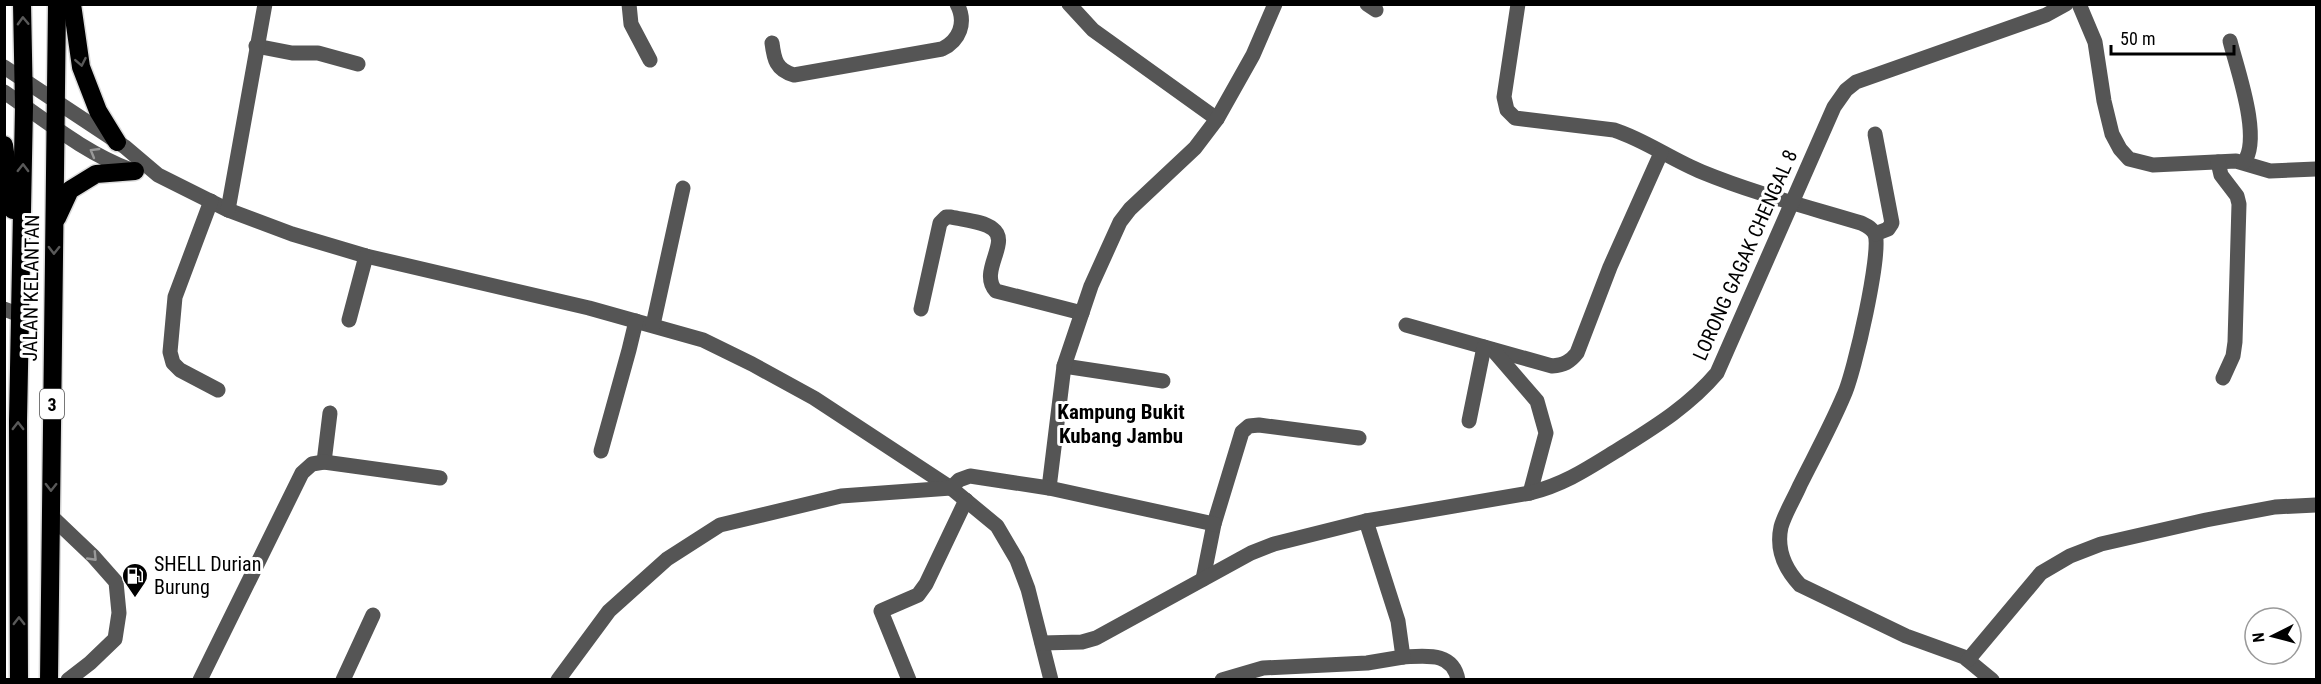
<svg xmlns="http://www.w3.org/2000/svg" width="2321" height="684" font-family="'Roboto Condensed',sans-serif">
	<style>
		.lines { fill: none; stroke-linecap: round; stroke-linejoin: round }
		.highway-casing { stroke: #dbdbdb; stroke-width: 21 }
		.minor { stroke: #555; stroke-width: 15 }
		.highway { stroke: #000; stroke-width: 18 }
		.oneway { stroke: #595959 }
		.oneway2 { stroke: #999 }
		.labels { text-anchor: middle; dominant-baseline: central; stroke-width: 6; stroke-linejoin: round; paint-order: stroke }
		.shield { fill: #fff; stroke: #4c4c4c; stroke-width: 1.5 }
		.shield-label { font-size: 18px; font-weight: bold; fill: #000 }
		.street-label { font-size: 20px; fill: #000; stroke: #fff }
		.poi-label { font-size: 20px; fill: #000; stroke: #fff; text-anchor: start }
		.neighbourhood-label { font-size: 21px; font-weight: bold; fill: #000; stroke: #fff }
	</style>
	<rect width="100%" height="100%" fill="#fff"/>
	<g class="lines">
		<defs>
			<g id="highway">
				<polyline points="72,4 81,67 98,111 117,142"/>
				<polyline points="4,145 13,210"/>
				<polyline points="57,218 70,190 96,174 135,171"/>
				<polyline points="19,680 18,421 24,106 22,4"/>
				<polyline points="49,680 57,4"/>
			</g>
		</defs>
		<use href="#highway" class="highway-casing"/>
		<g class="minor">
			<polyline points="629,4 631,24 650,60"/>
			<polyline points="1069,4 1093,30 1217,119"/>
			<polyline points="1367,4 1376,10"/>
			<path d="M1518 4 1504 97 1507 110 1515 118 1614 130C1645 140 1672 160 1702 172 1753 193 1808 207 1861 223 1867 226 1872 228 1875 234 1882 252 1854 374 1844 395 1831 426 1815 455 1800 485 1794 499 1785 513 1781 527 1776 550 1785 569 1800 585L1906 636 1964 657 1992 680"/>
			<polyline points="2079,4 2095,42 2104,101 2112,134 2120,149 2129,159 2153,165 2236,161 2270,171 2316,169"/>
			<path d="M2230 41C2237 69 2262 138 2244 162"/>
			<path d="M772 43C774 59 776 70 794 75L942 49C959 41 967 23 957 4"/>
			<polyline points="256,46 292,53 318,53 358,64"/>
			<polyline points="4,67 125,147 158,175 228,210 292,234 366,256 589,308 703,340 752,364 814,398 951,488 997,526 1017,560 1028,589 1051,680"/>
			<path d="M4 92C45 120 85 153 131 170"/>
			<polyline points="2218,162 2221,175 2237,196 2239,204 2235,342 2233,356 2223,378"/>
			<polyline points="211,201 175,297 170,352 173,363 180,370 218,390"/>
			<polyline points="228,210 265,4"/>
			<polyline points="1875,234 1888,229 1892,223 1875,134"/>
			<polyline points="4,309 20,315"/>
			<path d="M921 309 940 223 946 217H951C964 220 983 221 993 229 1011 242 978 272 996 291L1082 313"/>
			<polyline points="349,320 366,256"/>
			<polyline points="653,325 683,188"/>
			<path d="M1406 325 1552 366C1564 365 1570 362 1577 353L1610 267 1661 153"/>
			<polyline points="1493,350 1537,401 1546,433 1530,493"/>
			<polyline points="1064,366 1163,381"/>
			<polyline points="1469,421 1484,347"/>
			<polyline points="601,451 629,350 636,321"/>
			<polyline points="324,462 330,413"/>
			<polyline points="1049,488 1064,366 1091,286 1120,222 1130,209 1195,148 1217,119 1253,55 1275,4"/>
			<polyline points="51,516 93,556 116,582 119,613 115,639 90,663 68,680"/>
			<polyline points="1203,579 1214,524 1242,432 1249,426 1259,425 1359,438"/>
			<path d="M1042 643 1082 642 1096 638 1251 553 1274 544 1366 521 1530 493C1566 484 1590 467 1621 448 1656 426 1690 405 1717 373L1834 107 1846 90 1856 82 2046 15 2066 4"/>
			<path d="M1403 657C1425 656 1453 651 1458 680"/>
			<polyline points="1968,660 2041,573 2070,556 2101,544 2206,520 2275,507 2316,505"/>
			<polyline points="200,680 302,473 312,464 324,462 440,478"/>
			<polyline points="343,680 373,615"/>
			<polyline points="558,680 609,611 667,559 720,525 841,496 951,488 959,480 970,476 1049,488 1214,524"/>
			<polyline points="909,680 881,611 918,595 926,584 966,500"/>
			<polyline points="1222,680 1263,668 1367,663 1403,657 1398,621 1366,521"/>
		</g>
		<use href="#highway" class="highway"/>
	</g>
	<defs><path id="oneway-chevron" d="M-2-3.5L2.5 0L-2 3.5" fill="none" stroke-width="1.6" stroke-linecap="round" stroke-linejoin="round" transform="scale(1.5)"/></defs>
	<g class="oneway">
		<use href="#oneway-chevron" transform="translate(23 21) rotate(-92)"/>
		<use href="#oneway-chevron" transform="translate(81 62) rotate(79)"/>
		<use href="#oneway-chevron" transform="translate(23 168) rotate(-89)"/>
		<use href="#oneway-chevron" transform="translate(54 250) rotate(91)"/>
		<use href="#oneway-chevron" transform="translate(18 426) rotate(-90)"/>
		<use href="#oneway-chevron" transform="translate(51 487) rotate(91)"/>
		<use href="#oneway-chevron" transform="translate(19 621) rotate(-90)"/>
	</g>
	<g class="oneway2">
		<use href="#oneway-chevron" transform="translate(94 152) rotate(-150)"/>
		<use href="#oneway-chevron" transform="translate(93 557) rotate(46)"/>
	</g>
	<defs>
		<symbol id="fuel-pin" viewBox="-11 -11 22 30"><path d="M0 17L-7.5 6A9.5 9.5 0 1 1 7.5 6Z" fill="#000" stroke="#fff"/><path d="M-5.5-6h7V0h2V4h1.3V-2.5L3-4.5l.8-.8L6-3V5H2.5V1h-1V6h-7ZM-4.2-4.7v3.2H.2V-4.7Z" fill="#fff"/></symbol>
	</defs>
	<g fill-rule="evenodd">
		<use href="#fuel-pin" x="120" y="561" width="30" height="40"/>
	</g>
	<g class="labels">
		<rect class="shield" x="40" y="389" width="24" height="30" rx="4.5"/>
		<g class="shield-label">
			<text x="52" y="404">3</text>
		</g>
		<g class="street-label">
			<text transform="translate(1745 255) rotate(-66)">LORONG GAGAK CHENGAL 8</text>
			<text transform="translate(31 288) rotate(-89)">JALAN KELANTAN</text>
		</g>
		<g class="poi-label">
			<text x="154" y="564">SHELL Durian<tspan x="154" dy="23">Burung</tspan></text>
		</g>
		<g class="neighbourhood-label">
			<text x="1121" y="412">Kampung Bukit<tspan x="1121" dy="24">Kubang Jambu</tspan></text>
		</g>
	</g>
	<rect width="2321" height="684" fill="none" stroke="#000000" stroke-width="12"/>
	<g transform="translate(2273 636) rotate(264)"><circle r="28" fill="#ffffff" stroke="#999999" stroke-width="1.5"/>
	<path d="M0-4.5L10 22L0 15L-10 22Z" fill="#000000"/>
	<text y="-9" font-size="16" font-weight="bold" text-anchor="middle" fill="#000000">N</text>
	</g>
	<path d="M2111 45v9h123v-9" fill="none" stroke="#000000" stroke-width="3"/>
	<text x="2120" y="45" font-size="18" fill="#000000" stroke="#ffffff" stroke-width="4.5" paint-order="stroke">50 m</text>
</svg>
